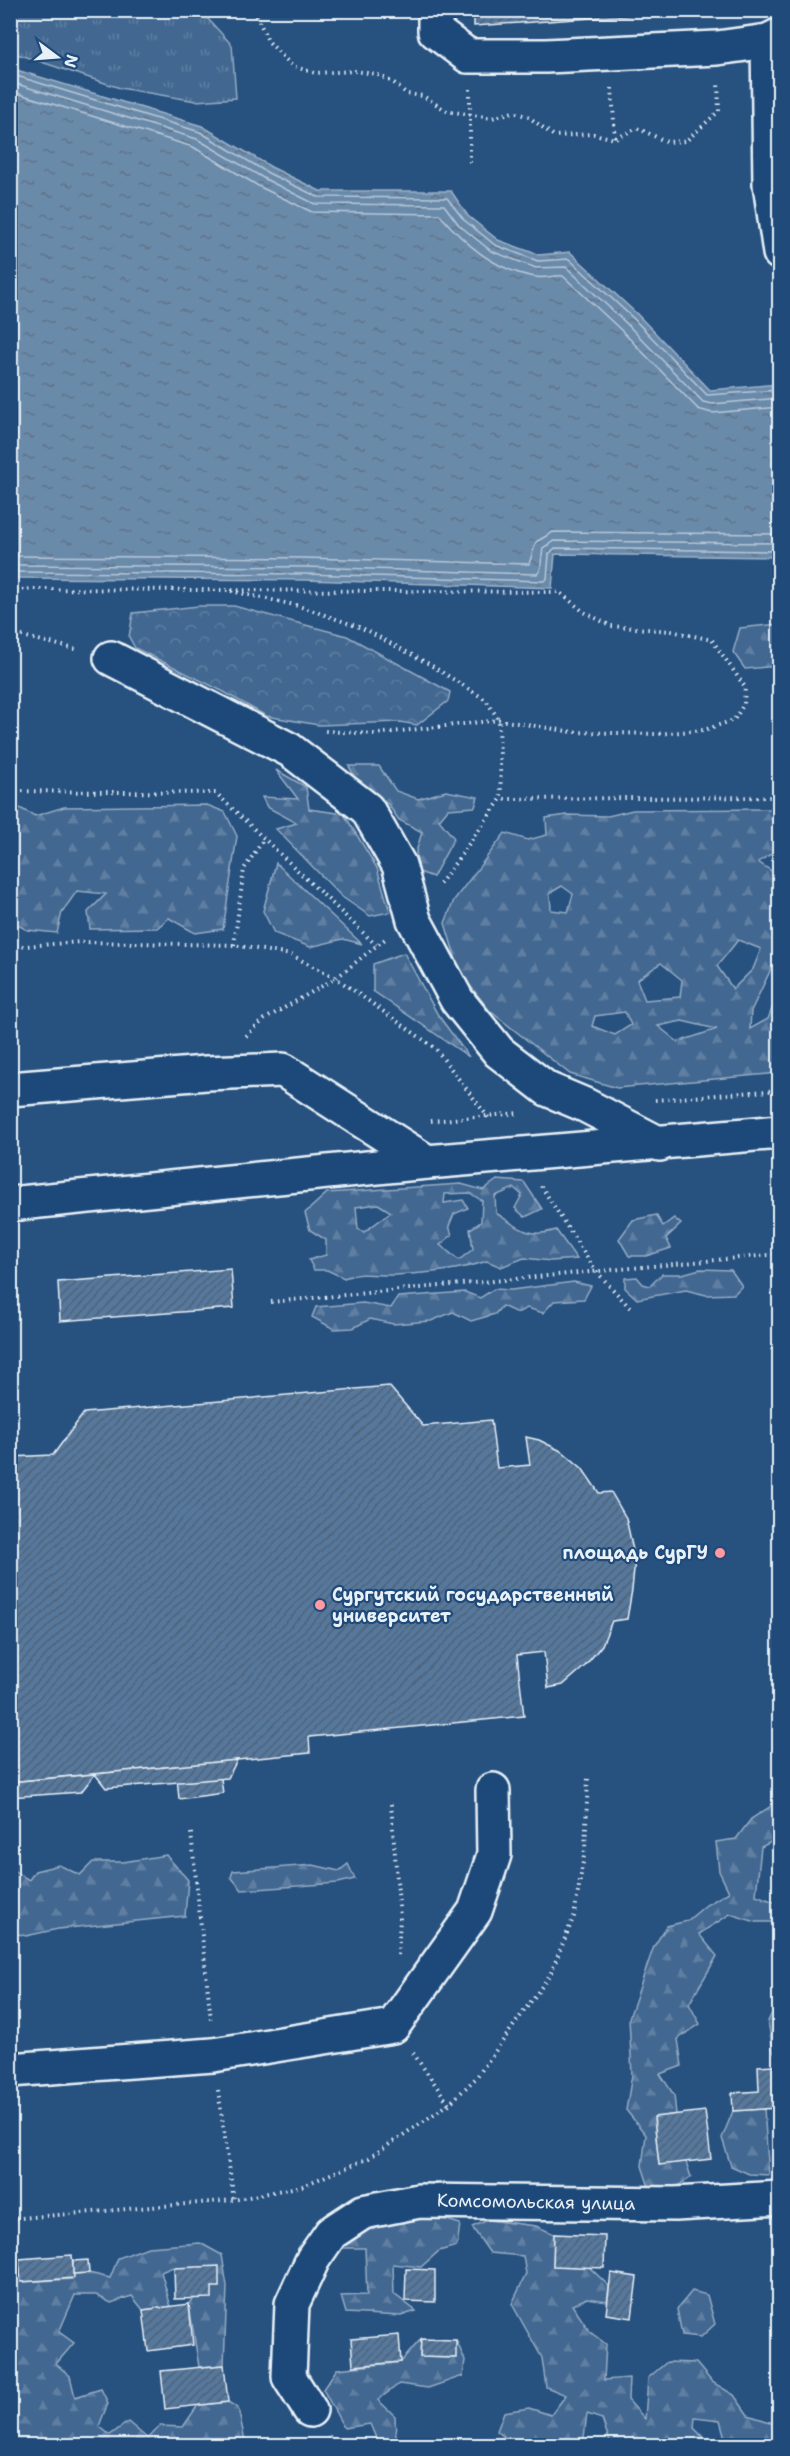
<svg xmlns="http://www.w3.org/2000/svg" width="790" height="2456" font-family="'Shantell Sans',sans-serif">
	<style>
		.grass { fill: url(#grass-tufts); stroke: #96acc4; stroke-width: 1.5 }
		.forest { fill: url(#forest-firs); stroke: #96acc4; stroke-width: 1.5; fill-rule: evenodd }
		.park { fill: url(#park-crowns); stroke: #96acc4; stroke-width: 1.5 }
		.water { fill: url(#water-ripples); stroke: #9db3c9; stroke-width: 1.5 }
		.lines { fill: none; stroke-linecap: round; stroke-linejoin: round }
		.shore { stroke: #b6c8d9; stroke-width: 1.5 }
		.building { fill: url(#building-hatch); stroke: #e8f1f8; stroke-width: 1.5 }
		.minor-casing { stroke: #e8f1f8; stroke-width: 38 }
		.path { stroke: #e8f1f8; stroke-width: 4; stroke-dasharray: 1.5 4.5; stroke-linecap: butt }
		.minor { stroke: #1f4a7a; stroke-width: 33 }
		.poi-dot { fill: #ff9aa2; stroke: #1f4a7a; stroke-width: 2 }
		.labels { text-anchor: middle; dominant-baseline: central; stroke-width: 4.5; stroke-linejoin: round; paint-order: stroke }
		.poi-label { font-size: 18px; font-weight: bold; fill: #e8f1f8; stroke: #1f4a7a; text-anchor: end }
		.street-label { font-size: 18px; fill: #e8f1f8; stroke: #1f4a7a }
	</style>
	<defs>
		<pattern id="grass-tufts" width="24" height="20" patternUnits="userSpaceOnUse" patternTransform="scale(1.5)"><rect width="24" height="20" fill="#436891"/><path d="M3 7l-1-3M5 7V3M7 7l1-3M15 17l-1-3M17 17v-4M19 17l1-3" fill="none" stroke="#5e7ea1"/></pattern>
		<pattern id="forest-firs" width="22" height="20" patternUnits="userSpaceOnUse" patternTransform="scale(1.5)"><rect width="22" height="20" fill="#436891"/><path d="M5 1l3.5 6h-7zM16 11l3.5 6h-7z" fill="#5e7ea1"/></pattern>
		<pattern id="park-crowns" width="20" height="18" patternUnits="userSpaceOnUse" patternTransform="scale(1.5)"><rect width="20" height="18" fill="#436891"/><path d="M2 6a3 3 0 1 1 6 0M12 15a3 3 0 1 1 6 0" fill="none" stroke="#5e7ea1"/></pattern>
		<pattern id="water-ripples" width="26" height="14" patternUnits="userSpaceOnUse" patternTransform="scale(1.5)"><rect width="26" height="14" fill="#6b8aaa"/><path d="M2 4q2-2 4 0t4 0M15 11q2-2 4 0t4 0" fill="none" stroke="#5e7388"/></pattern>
		<pattern id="building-hatch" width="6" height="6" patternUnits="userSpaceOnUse" patternTransform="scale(1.5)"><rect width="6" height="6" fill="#57789d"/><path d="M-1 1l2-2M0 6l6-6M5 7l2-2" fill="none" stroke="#4f6278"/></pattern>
	</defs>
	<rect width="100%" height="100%" fill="#27517f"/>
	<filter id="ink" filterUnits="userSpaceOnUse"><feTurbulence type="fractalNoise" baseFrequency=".0167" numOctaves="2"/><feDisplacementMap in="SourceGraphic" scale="12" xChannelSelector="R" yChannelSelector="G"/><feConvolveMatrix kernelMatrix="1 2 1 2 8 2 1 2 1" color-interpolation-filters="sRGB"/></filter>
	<g filter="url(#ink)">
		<polygon class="grass" points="140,11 207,18 232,45 236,98 196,101 120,88 11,52 11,11"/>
		<g class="forest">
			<polygon points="779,624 779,666 745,669 733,652 740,628"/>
			<polygon points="349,766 379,766 396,791 418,799 446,791 478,797 475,807 448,809 439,820 454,838 433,877 419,872 416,852 422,832 399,820 388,804 361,791"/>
			<polygon points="276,770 306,787 309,809 344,814 377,868 390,912 370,916 342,897 276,829 297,823 267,807 262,797 298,799"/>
			<polygon points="10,803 35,816 64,807 207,805 225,812 237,836 223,929 195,933 169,918 157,928 90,929 88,912 106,894 77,891 62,912 57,933 27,930 11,921"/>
			<path d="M779 809V849L758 862 779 876V970L772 967 751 1011 750 1029 768 1019 779 991V1073L617 1088 570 1074 490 1011 460 973 445 923 454 900 505 833 528 840 547 835 546 818 567 815 608 816 633 810ZM562 886 573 894 568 912 551 910 550 893ZM738 940 761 949 753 969 733 989 717 966ZM661 963 682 980 680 997 645 1000 637 980ZM625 1012 631 1025 615 1035 592 1026 595 1016ZM682 1021 716 1029H717L678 1042 658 1026Z"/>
			<polygon points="276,863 362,944 343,939 310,947 274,933 263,911"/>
			<polygon points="404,953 438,1015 469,1057 373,991 373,964"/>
			<path d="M497 1180 524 1182 542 1209 525 1217 515 1208 522 1195 514 1188 495 1196 496 1213C519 1228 528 1239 556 1230L577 1259 551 1261 524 1258 501 1267 487 1261C458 1271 426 1273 395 1275 376 1276 362 1271 344 1278L327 1270H314L309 1260 326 1255V1240L310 1230 305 1213 327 1193 461 1184 483 1190ZM470 1193 482 1201 481 1222 470 1229 473 1249 459 1260 440 1245 452 1235 449 1226 454 1214 468 1208 463 1200 444 1203 445 1194ZM378 1204 391 1212 364 1232 358 1229 356 1207Z"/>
			<polygon points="656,1215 663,1226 674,1218 681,1224 666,1238 671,1248 646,1256 629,1256 619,1239 633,1220"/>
			<polygon points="700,1269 731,1270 742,1286 734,1294 706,1295 686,1290 637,1299 625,1288 625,1278 637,1277 643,1284 650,1286 662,1274 682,1274"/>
			<polygon points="574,1282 591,1286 584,1299 554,1301 543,1313 527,1308 517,1313 502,1306 495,1314 471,1321 453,1312 431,1321 393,1324 370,1319 353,1328 334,1329 312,1317 316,1307 363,1303 391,1308 398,1297 465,1292 480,1298 494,1289 511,1290"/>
			<polygon points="779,1801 779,1838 761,1847 756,1895 777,1903 774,1922 756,1922 730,1914 699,1934 717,1956 689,2004 700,2024 678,2039 682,2066 660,2074 674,2095 676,2114 654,2118 659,2165 686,2162 691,2177 671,2191 649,2187 642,2166 646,2135 626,2110 632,2075 629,2018 654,1946 667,1926 687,1921 706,1905 729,1892 719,1871 716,1842 736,1839 751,1819"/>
			<polygon points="166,1855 188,1880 185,1916 58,1929 26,1936 11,1932 11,1869 29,1880 35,1871 59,1865 80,1875 93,1862 123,1862"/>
			<polygon points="348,1864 355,1879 338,1883 242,1890 231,1877 233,1871 313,1865 339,1871"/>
			<polygon points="779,1999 779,2058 773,2051 768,2021"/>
			<polygon points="764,2109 769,2175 749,2174 731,2166 722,2138 733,2111"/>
			<polygon points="428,2214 460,2224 457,2246 439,2251 421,2267 393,2264 394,2294 416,2311 401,2316 346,2313 341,2296 367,2295 365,2248 339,2248 346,2229"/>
			<polygon points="488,2220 536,2226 554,2234 553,2266 589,2267 609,2286 607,2301 587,2298 572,2305 590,2332 606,2344 604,2380 629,2378 628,2400 645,2419 648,2378 667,2362 696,2363 712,2382 734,2395 748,2415 770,2422 779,2429 779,2445 727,2445 720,2420 695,2417 694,2428 711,2445 607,2445 610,2442 602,2419 587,2414 583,2445 514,2445 497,2431 504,2412 529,2408 551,2415 566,2395 546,2387 542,2358 512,2304 526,2274 523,2256 490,2253 472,2227"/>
			<polygon points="200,2243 222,2255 227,2286 224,2365 199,2367 189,2304 207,2285 200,2274 173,2267 161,2272 171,2307 143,2310 132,2296 111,2303 96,2295 75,2295 59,2332 74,2343 56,2364 70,2376 75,2397 101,2389 108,2403 99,2426 110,2435 128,2422 148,2439 160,2426 183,2427 198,2405 228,2402 238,2408 246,2445 11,2445 10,2259 19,2259 21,2282 73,2279 73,2274 89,2273 110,2278 118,2258 148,2247"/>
			<polygon points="692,2291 707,2295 715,2324 701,2337 682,2335 677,2309"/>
			<polygon points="421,2339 420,2357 455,2358 456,2340 465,2360 463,2376 428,2388 399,2384 378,2400 395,2416 396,2438 379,2445 370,2424 344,2428 323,2389 337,2369 401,2362"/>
		</g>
		<polygon class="park" points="199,606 234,606 347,636 450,692 448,701 417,725 400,722 319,725 266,716 224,692 135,648 129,637 133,613"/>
		<polygon class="water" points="10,68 202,126 271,167 320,191 451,191 468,216 498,240 539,255 570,252 637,314 710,390 779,384 779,557 555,554 552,588 305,580 11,578"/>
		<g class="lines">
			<g class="shore">
				<polyline points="10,74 200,132 268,173 318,197 447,198 464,220 495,245 538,261 569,259 633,318 707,395 780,390"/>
				<polyline points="10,82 197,139 265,179 315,204 444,205 459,225 491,251 536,268 566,267 627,324 703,402 712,404 780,398"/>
				<path d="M10 91 193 147 260 187 312 212 439 214C465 244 494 270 535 277 544 279 554 275 563 276L621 330 698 409 712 413 780 407"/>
				<polyline points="10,556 305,558 529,564 536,542 553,532 780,534"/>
				<polyline points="10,565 305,567 537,574 540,571 543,548 554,541 780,543"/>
				<polyline points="10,572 305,574 544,581 547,579 549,554 555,548 780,551"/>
			</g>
		</g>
		<g class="building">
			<polygon points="474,10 707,10 474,26"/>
			<polygon points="231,1269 234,1308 60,1321 58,1282"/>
			<polygon points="389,1386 423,1426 491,1420 497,1468 530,1465 526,1437 539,1440 563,1452 582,1468 599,1493 611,1492 626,1518 635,1559 632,1590 627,1619 612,1621 602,1645 585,1666 563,1685 548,1688 544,1652 517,1655 524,1716 309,1737 310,1753 237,1760 219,1765 223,1793 179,1799 176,1766 10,1782 10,1457 53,1455 84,1413"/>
			<polygon points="237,1760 228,1778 106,1788 95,1774"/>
			<polygon points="95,1774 81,1792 10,1797 10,1782"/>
			<polygon points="774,2065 777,2108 733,2111 732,2093 759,2091 758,2066"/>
			<polygon points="705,2111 711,2159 659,2165 654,2117"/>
			<polygon points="554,2234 605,2236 604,2268 553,2266"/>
			<polygon points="72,2255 74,2278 21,2282 19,2259"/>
			<polygon points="88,2260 89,2273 73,2274 73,2261"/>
			<polygon points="219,2266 219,2287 212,2287 212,2298 175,2299 174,2268"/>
			<polygon points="406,2269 435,2270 435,2302 405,2301"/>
			<polygon points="611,2273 637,2277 632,2318 606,2314"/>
			<polygon points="189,2304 193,2345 148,2351 143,2310"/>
			<polygon points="399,2335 401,2362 353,2366 351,2339"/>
			<polygon points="421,2339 456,2340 456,2358 420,2357"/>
			<polygon points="224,2365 228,2402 165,2409 161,2371"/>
		</g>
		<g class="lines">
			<defs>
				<g id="minor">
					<polyline points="435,10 435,31 468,56 546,56 717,48 768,41 780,35"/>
					<polyline points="768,41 770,184 780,253"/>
					<polyline points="111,658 290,750 367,809 399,865 414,920 457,1000 499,1052 547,1089 585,1105 660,1144"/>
					<polyline points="10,1089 206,1073 283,1070 427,1162"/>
					<polyline points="10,1204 427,1162 780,1132"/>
					<polyline points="10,2070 213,2055 393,2026 475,1911 494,1855 493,1790"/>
					<polyline points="310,2410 289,2377 292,2304 313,2259 331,2233 363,2212 419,2201 675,2204 780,2198"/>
				</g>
			</defs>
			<use href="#minor" class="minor-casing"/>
			<g class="path">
				<polyline points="254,10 268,41 292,66 315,73 356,71 378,75 394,83 407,94 423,96 447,111 492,118 513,112 529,117 554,136 594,134 615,139 637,128 667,142 686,141 719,111 718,81"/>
				<polyline points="612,88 615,139"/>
				<polyline points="470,89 470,166"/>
				<polyline points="10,591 32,589 559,592 584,612 611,626 671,631 712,640 745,687 744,704 734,720 704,730 657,734 573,732 499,720 375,734 325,731"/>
				<polyline points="231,591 299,606 362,628 429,664 486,700 499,720 501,799"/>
				<polyline points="10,633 79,650"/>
				<polyline points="10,791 216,793 376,945"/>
				<polyline points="440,884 501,799 780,797"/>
				<polyline points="234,945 244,869 263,840"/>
				<polyline points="10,947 82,942 234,945 291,955 336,978 435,1048 491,1121"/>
				<polyline points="246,1036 265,1019 336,978 385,939"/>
				<polyline points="655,1100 780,1090"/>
				<polyline points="431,1121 519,1113"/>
				<polyline points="541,1186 595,1270 632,1310"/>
				<polyline points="271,1302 780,1254"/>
				<polyline points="391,1804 400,1918 398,1956"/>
				<polyline points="191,1833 211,2020"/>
				<polyline points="413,2053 449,2104"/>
				<polyline points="218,2090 234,2200"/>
				<polyline points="10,2219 234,2200 302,2186 369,2158 449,2104 476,2078 550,1975 574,1916 585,1850 588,1777"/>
				<polyline points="329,2436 335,2446"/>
			</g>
			<use href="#minor" class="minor"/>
		</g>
	</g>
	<g class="poi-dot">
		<circle cx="720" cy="1553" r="6"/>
		<circle cx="320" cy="1605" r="6"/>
	</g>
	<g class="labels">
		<g class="poi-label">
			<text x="708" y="1553">площадь СурГУ</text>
			<text x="332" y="1595" text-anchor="start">Сургутский государственный<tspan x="332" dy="21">университет</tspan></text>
		</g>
		<g class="street-label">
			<text transform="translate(536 2202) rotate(1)">Комсомольская улица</text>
		</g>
	</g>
	<rect width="790" height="2456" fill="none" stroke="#1f4a7a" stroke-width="36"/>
	<rect x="18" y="18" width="754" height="2420" fill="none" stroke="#e8f1f8" stroke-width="2" filter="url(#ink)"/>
	<g transform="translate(57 57) rotate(106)" stroke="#1f4a7a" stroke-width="4.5" paint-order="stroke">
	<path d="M0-4.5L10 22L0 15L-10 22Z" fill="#e8f1f8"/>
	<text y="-9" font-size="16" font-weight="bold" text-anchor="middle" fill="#e8f1f8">N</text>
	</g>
</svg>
